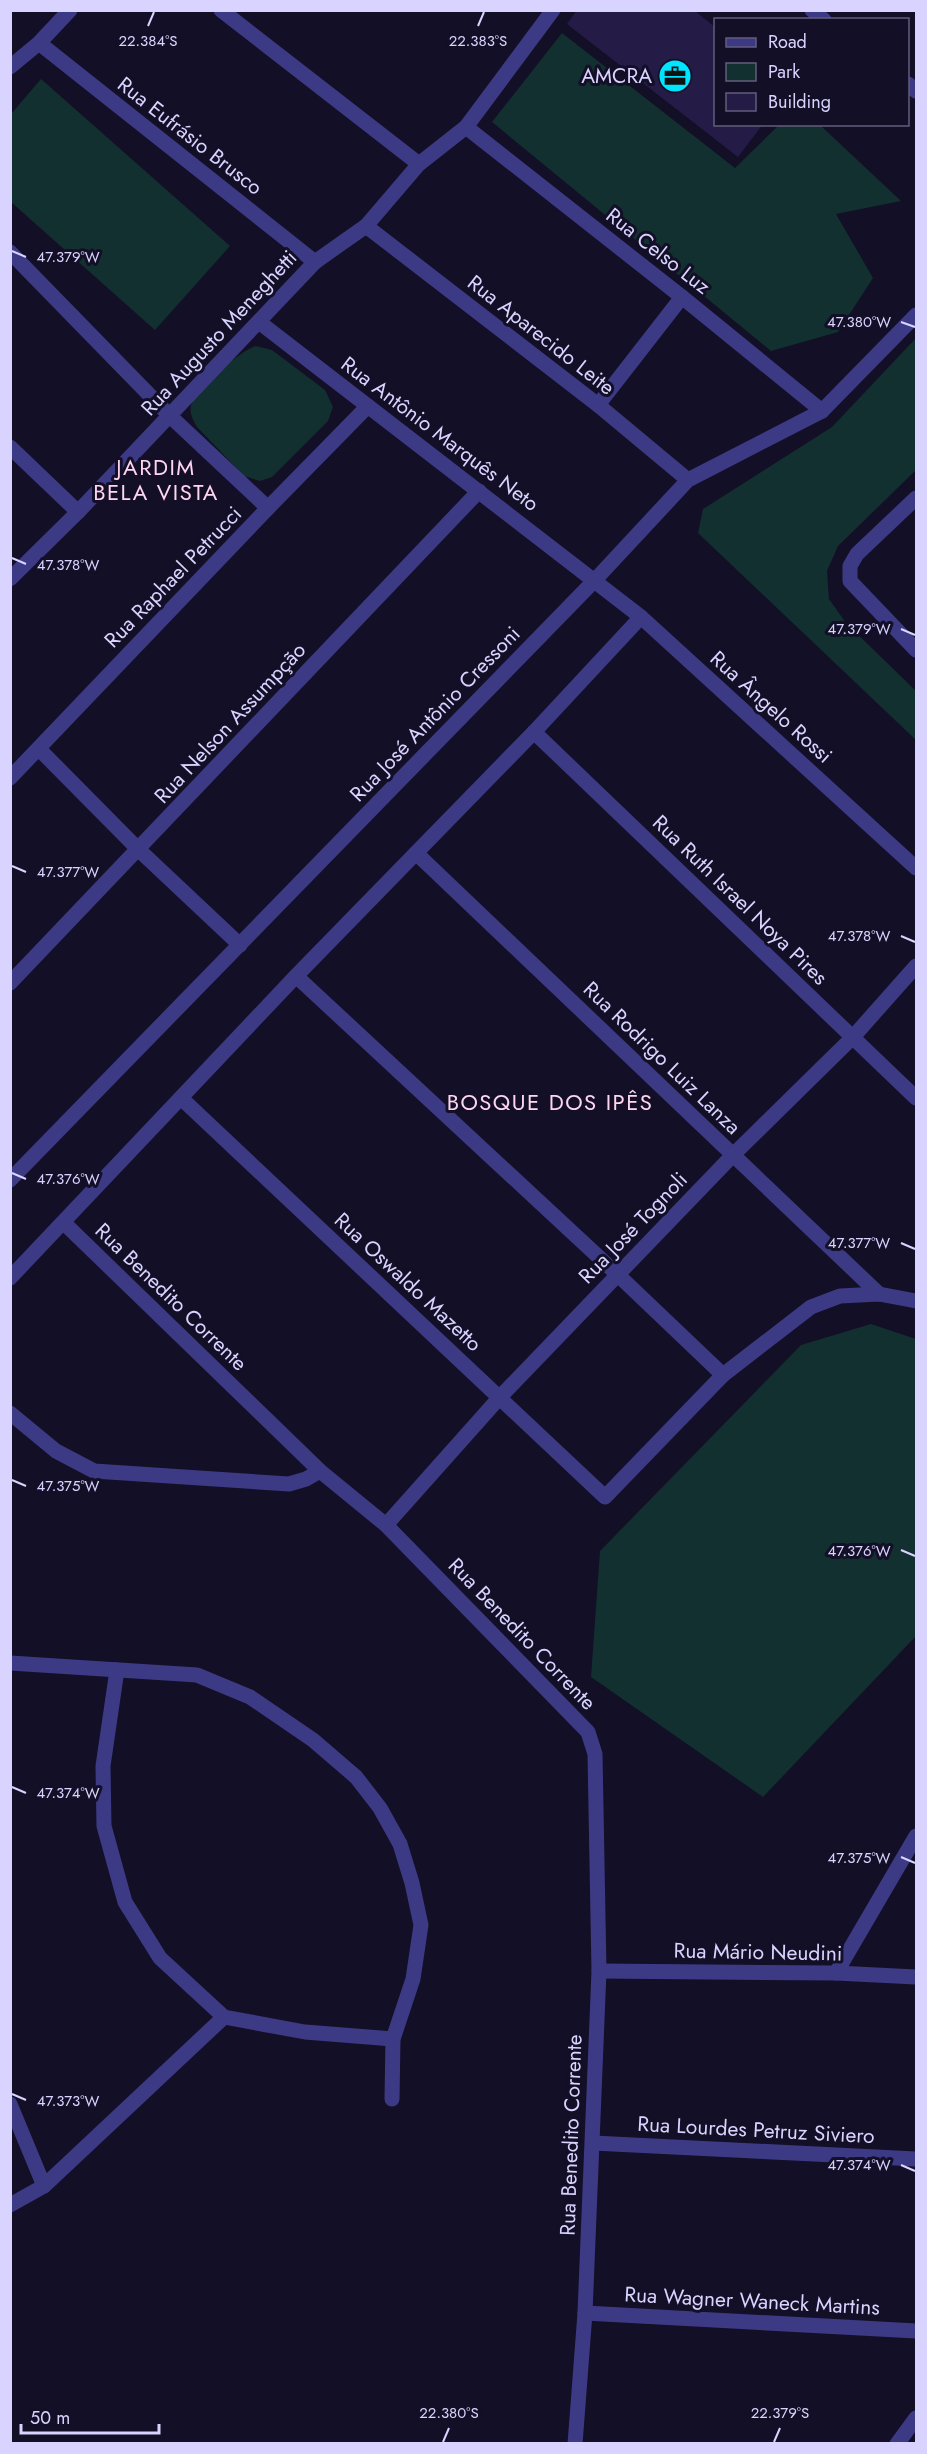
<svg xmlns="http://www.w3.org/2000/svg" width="927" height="2454" font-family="Jost,sans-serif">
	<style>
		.green { fill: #12302f }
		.building { fill: #241b47 }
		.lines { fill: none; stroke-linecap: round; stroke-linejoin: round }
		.minor { stroke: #3d3a85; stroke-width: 15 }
		.ticks { fill: none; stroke: #d9d4ff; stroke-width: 2 }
		.labels { text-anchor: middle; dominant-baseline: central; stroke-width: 6; stroke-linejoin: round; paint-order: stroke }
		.poi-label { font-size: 21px; fill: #d9d4ff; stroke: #130f26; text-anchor: end }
		.street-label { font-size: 21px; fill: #d9d4ff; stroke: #130f26 }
		.neighbourhood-label { font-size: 22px; letter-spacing: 1.5px; fill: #ffd6f0; stroke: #130f26 }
		.ticks-label { font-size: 15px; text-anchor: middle; fill: #d9d4ff; stroke: #130f26; stroke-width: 6; stroke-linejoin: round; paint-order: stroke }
	</style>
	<rect width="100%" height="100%" fill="#130f26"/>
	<g class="green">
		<polygon points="562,33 735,168 779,125 820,125 901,201 836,214 873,278 838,332 771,351 492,122"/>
		<polygon points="41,79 230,246 155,330 11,202 11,114"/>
		<polygon points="916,338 916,470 838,546 827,571 829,599 846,623 916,691 916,740 698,533 703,509 832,427"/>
		<path d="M256 346 272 350 325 390 333 407 328 421 272 477 260 481 244 476 197 427C193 420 189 413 191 405 195 389 241 350 256 346Z"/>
		<polygon points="871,1324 916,1339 916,1636 763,1797 591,1677 600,1551 801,1345"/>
	</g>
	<polygon class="building" points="577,10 694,10 716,28 716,124 763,124 738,157 567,24"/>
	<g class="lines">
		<g class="minor">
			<polyline points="221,10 419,164"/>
			<polyline points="812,10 824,20"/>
			<polyline points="39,43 315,262"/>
			<polyline points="10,67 39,43 70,10"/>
			<polyline points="908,84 916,91"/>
			<polyline points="466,127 682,297 822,411"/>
			<polyline points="366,226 598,405 688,480"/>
			<polyline points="10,252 170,416 268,508"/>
			<polyline points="259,322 641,617 916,868"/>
			<polyline points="598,405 682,297"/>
			<polyline points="10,447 78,512"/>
			<polyline points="916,498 857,554 850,566 850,581 916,650"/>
			<polyline points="10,579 78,512 315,262 366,226 419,164 466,127 553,10"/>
			<polyline points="534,732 916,1098"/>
			<polyline points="39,749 139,850 240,945"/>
			<polyline points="10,778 268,508 368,406"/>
			<polyline points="416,853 879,1294"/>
			<polyline points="296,976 617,1274 723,1375"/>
			<polyline points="10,983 479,491"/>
			<polyline points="181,1098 605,1497 723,1375 811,1307 840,1296 879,1294 916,1301"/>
			<polyline points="10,1180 595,580 688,480 822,411 916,315"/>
			<polyline points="64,1223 320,1471 386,1525 588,1732 595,1754 599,1971 585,2313 575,2444"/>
			<polyline points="10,1278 296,976 534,732 641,617"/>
			<polyline points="10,1413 56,1451 94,1471 289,1484 306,1479 320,1471"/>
			<polyline points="386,1525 500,1397 733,1155 853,1037 916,966"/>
			<polyline points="10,1663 197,1675 250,1697 313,1740 356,1777 380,1808 400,1844 412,1883 421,1925 413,1979 393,2039 392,2099"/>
			<polyline points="117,1670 103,1766 104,1826 125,1902 160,1958 224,2017 305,2032 393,2039"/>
			<polyline points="599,1971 836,1973 916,1977"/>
			<polyline points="836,1973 916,1836"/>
			<polyline points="10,2104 44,2186"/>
			<polyline points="593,2143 916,2159"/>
			<polyline points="10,2205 44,2186 224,2017"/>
			<polyline points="585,2313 916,2331"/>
			<polyline points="897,2444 916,2418"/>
		</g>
	</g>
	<path class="ticks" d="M148 26 154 12M478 26 484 12M12 251 26 257M901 322 915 327M12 558 26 564M901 629 915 635M12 866 26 872M901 936 915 942M12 1173 26 1179M901 1243 915 1249M12 1480 26 1486M901 1550 915 1556M12 1787 26 1793M901 1857 915 1863M12 2094 26 2100M901 2165 915 2171M443 2442 449 2428M774 2442 780 2428"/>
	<defs>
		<symbol id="office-disc" viewBox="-11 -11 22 22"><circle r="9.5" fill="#00e5ff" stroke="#130f26"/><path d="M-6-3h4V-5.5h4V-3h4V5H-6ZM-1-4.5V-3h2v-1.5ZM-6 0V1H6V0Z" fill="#111"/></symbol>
	</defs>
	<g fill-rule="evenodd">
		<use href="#office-disc" x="656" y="57" width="38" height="38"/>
	</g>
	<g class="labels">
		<g class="poi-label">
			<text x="652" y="76">AMCRA</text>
		</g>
		<g class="street-label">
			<text transform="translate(190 136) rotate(38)">Rua Eufrásio Brusco</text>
			<text transform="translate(658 251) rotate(38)">Rua Celso Luz</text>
			<text transform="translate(219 333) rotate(-47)">Rua Augusto Meneghetti</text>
			<text transform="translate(541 335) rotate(38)">Rua Aparecido Leite</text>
			<text transform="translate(440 434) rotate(37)">Rua Antônio Marquês Neto</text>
			<text transform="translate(173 577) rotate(-46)">Rua Raphael Petrucci</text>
			<text transform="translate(771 707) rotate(42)">Rua Ângelo Rossi</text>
			<text transform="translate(435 714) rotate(-46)">Rua José Antônio Cressoni</text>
			<text transform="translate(230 723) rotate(-47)">Rua Nelson Assumpção</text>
			<text transform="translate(740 900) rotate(44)">Rua Ruth Israel Noya Pires</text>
			<text transform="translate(662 1058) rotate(44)">Rua Rodrigo Luiz Lanza</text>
			<text transform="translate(633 1228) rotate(-46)">Rua José Tognoli</text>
			<text transform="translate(408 1282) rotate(43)">Rua Oswaldo Mazetto</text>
			<text transform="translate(171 1297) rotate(44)">Rua Benedito Corrente</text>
			<text transform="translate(522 1634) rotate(46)">Rua Benedito Corrente</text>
			<text transform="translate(758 1952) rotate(1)">Rua Mário Neudini</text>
			<text transform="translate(756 2130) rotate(3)">Rua Lourdes Petruz Siviero</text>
			<text transform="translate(571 2135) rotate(-88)">Rua Benedito Corrente</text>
			<text transform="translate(752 2301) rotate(3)">Rua Wagner Waneck Martins</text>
		</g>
		<g class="neighbourhood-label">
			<text x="156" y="467">JARDIM<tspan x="156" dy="25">BELA VISTA</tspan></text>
			<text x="550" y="1102">BOSQUE DOS IPÊS</text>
		</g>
	</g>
	<g class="ticks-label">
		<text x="148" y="46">22.384°S</text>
		<text x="478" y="46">22.383°S</text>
		<text x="68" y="262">47.379°W</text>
		<text x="859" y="327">47.380°W</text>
		<text x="68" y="570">47.378°W</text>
		<text x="859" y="634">47.379°W</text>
		<text x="68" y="877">47.377°W</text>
		<text x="859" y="941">47.378°W</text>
		<text x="68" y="1184">47.376°W</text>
		<text x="859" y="1248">47.377°W</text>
		<text x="68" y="1491">47.375°W</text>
		<text x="859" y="1556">47.376°W</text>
		<text x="68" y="1798">47.374°W</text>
		<text x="859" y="1863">47.375°W</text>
		<text x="68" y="2106">47.373°W</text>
		<text x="859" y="2170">47.374°W</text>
		<text x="449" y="2418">22.380°S</text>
		<text x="780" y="2418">22.379°S</text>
	</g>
	<rect width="927" height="2454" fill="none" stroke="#d9d4ff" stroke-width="24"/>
	<rect x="714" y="18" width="195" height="108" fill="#130f26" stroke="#625e7d" stroke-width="1.5"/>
	<rect x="726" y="38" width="30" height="9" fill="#3d3a85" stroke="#625e7d" stroke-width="1.5"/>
	<text x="768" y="48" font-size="18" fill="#d9d4ff">Road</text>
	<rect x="726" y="63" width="30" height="18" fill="#12302f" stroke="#625e7d" stroke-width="1.5"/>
	<text x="768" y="78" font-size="18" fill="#d9d4ff">Park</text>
	<rect x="726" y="93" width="30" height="18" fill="#241b47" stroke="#625e7d" stroke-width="1.5"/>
	<text x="768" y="108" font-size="18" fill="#d9d4ff">Building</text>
	<path d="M21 2424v9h138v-9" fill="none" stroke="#d9d4ff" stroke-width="3"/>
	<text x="30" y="2424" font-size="18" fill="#d9d4ff" stroke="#130f26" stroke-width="4.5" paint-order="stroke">50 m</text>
</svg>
